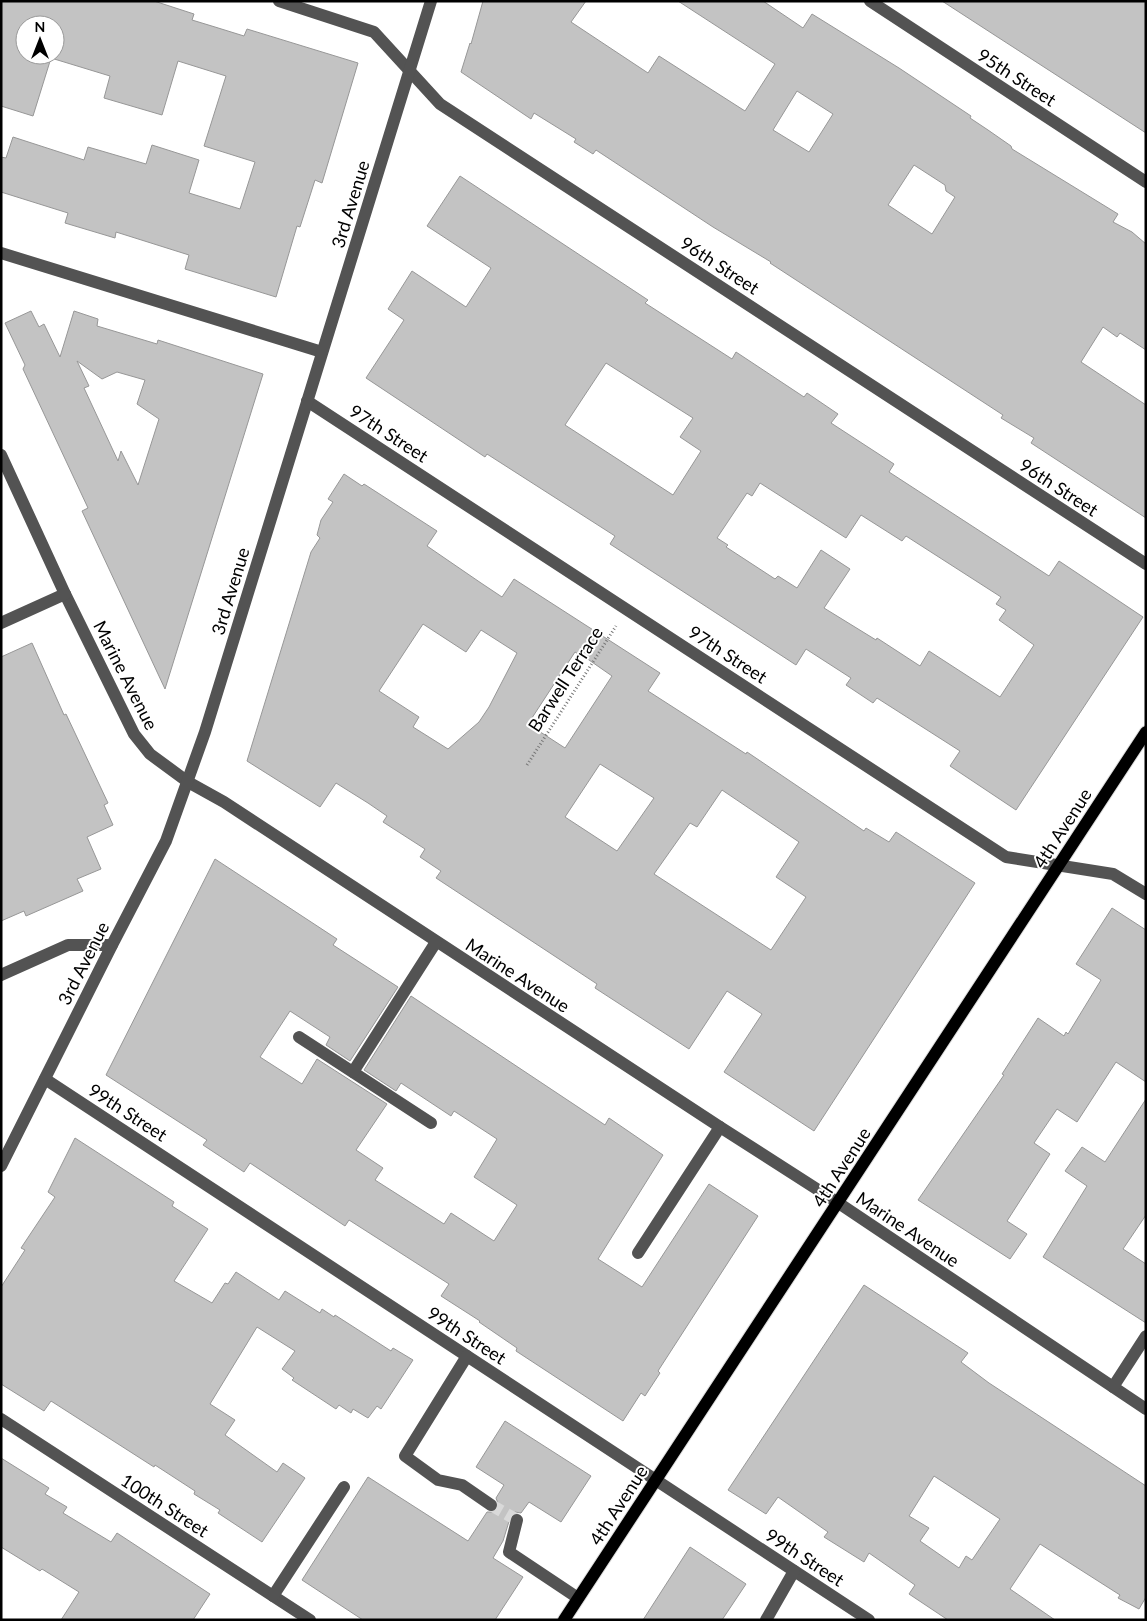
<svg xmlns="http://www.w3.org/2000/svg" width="1147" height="1621" font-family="Lato,sans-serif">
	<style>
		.building { fill: #c3c3c3; stroke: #979797; fill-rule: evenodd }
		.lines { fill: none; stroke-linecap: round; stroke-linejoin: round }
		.minor-tunnel { stroke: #d9d9d9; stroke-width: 12; stroke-dasharray: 12 6; stroke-linecap: butt }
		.major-casing { stroke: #dbdbdb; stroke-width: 14 }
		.path { stroke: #757575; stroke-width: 3; stroke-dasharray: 1 2.5; stroke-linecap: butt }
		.minor { stroke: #535353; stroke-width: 12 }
		.major { stroke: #000; stroke-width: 12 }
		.labels { text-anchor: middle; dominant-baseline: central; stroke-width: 4; stroke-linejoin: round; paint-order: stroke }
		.street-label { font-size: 18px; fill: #000; stroke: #fff }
	</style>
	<rect width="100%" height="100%" fill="#fff"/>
	<g class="building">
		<path d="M1 1H154L194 14 192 20 215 27 244 36 247 29 358 63 322 183 315 180 300 227 297 226 276 297 185 269 189 255 116 232 115 238 65 223 68 213 1 192V157L6 158 13 137 84 160 88 147 146 164 152 145 199 160 189 193 240 209 255 162 204 146 226 76 178 61 162 115 104 98 110 76 51 58 33 116 1 106ZM25 25H55V55H25Z"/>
		<path d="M483 1H586L571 22 648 73 659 56 745 111 775 64 678 1H763L803 28 812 14 899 68 971 116 970 118 988 130 1011 146 1012 149 1118 214 1113 222 1132 232 1146 244V350L1120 333 1117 337 1103 327 1081 362 1146 405V518L1031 443 1034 438 1001 418 1003 415 770 263 771 262 713 227 596 150 593 154 574 142 576 139 534 113 531 119 461 72 470 43 471 44ZM797 91 833 114 809 152 773 130ZM914 165 945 185 946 191 955 197 932 234 888 205Z"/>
		<polygon points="942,1 1146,1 1146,133 996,36"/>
		<path d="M460 176 648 300 645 303 732 359 736 352 804 397 807 393 838 414 831 423 894 464 889 472 1049 576 1059 561 1143 617 1016 810 950 766 960 751 877 698 873 703 846 685 851 678 806 649 796 665 610 544 615 536 487 454 485 457 366 378 404 320 388 309 412 271 466 307 491 268 427 226ZM606 363 693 418 680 437 701 451 673 495 565 425ZM760 483 846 538 861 515 902 541 906 536 1001 597 996 604 1006 610 999 620 1034 645 1000 697 929 651 920 666 877 638 876 640 824 608 850 569 821 550 797 588 778 576 775 579 726 547 728 545 717 538 747 493 752 496Z"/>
		<path d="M31 311 39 327 44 324 60 357 74 311 98 319 97 326 157 344 158 340 263 374 165 689 82 511 88 508 23 369 25 365 5 323ZM77 361 102 379 117 372 145 380 137 404 159 419 138 485 121 451 118 461 84 388 89 386Z"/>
		<path d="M344 474 362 486 364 484 437 531 427 546 481 583 502 597 514 579 660 673 648 691 746 754 747 752 864 831 866 828 889 842 896 832 975 883 814 1131 724 1072 762 1014 727 991 689 1049 595 988 597 984 436 878 441 871 420 857 425 849 383 822 387 816 368 803 336 783 320 807 247 761 311 552 320 538 317 535 321 520 333 502 328 499ZM423 624 466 652 481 630 517 653 489 707 479 722 448 749 413 727 419 717 379 691ZM575 652 578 654 579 653 612 676 565 748 528 724ZM600 764 654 798 617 851 565 817ZM722 790 799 842 776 877 806 897 771 950 654 874 690 823 697 827Z"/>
		<polygon points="32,643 64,715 66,714 108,803 104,805 113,825 87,837 101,869 77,879 83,891 26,916 24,911 1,921 1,657"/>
		<polygon points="215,859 337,939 333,945 398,987 350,1061 326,1045 330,1037 290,1011 260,1057 302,1084 317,1059 387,1104 356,1150 383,1168 375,1180 444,1224 451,1213 494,1241 517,1205 474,1177 497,1139 454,1111 451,1116 401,1083 396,1091 364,1070 411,996 605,1125 609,1118 663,1155 598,1259 642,1287 709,1184 758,1216 658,1371 660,1373 645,1396 641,1393 623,1421 516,1351 517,1348 479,1322 480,1321 441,1296 449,1284 349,1220 345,1226 250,1163 244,1172 203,1145 207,1140 106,1075"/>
		<polygon points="1112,908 1146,930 1146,1082 1116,1062 1077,1122 1057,1109 1034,1143 1050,1154 1007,1221 1027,1234 1010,1259 918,1200 1004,1075 1002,1074 1038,1018 1064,1036 1066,1032 1068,1034 1101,980 1076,964"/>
		<polygon points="1146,1099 1146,1215 1123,1249 1146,1264 1146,1323 1043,1257 1087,1186 1065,1171 1082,1147 1105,1162"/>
		<polygon points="75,1138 174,1202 172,1206 208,1229 174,1281 212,1303 225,1283 228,1284 236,1272 279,1300 285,1291 320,1313 322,1309 334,1317 335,1315 391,1351 393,1348 413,1360 381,1409 377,1406 368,1418 353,1409 351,1413 339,1405 336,1409 292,1380 294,1378 282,1369 295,1351 257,1327 210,1404 235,1420 225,1435 277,1472 283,1463 305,1478 262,1542 218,1513 220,1510 194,1494 195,1491 155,1465 154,1467 51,1401 44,1411 1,1384 1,1287 25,1250 21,1248 55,1197 48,1192"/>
		<path d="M864 1285 968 1353 961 1362 989 1383 1146 1486V1597L1139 1609 1118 1598 1120 1595 1040 1544 1010 1589 1055 1620H948L909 1594 915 1585 869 1553 864 1562 824 1537 828 1532 778 1497 766 1514 728 1490ZM934 1476 1000 1519 972 1560 966 1556 959 1568 920 1541 929 1528 909 1516Z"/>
		<polygon points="505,1421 591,1476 561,1522 529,1502 521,1513 515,1512 511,1515 503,1541 493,1558 523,1577 495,1620 363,1620 302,1580 368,1477 468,1541 487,1512 495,1512 499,1506 496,1498 504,1485 476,1467"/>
		<polygon points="1,1458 49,1488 45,1494 67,1507 63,1513 111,1542 117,1533 210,1594 193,1620 61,1620 79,1592 42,1569 40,1571 1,1547"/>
		<polygon points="690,1547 746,1584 722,1620 643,1620"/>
	</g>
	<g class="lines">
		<polyline class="minor-tunnel" points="491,1505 517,1520"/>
		<defs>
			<polyline id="major" points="564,1620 1146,732"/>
		</defs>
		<use href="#major" class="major-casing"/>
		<polyline class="path" points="527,765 616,626"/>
		<g class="minor">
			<polyline points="279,1 374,32 440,104 1146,564"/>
			<polyline points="870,1 1146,182"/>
			<polyline points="1,253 322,352"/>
			<polyline points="307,401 1006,857 1113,874 1146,894"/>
			<polyline points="1,455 65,594 134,734 150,754 188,782 224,802 720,1127 837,1202 1146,1409"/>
			<polyline points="1,623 65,594"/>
			<polyline points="1,975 68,945 112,945"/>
			<polyline points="299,1037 431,1123"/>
			<polyline points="353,1072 436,942"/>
			<polyline points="45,1079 869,1620"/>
			<polyline points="1,1166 112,945 166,841 205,732 431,1"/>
			<polyline points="638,1253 720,1127"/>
			<polyline points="467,1356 405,1456 438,1480 462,1485 491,1505"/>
			<polyline points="1113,1387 1146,1336"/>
			<polyline points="1,1419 310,1620"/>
			<polyline points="517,1520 509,1552 578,1598"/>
			<polyline points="273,1596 344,1487"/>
			<polyline points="766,1620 794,1571"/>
		</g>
		<use href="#major" class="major"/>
	</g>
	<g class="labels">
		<g class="street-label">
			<text transform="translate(1017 77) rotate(33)">95th Street</text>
			<text transform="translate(350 204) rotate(-73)">3rd Avenue</text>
			<text transform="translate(720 265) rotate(33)">96th Street</text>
			<text transform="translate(389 433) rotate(33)">97th Street</text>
			<text transform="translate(1059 487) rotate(33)">96th Street</text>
			<text transform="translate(230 591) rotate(-73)">3rd Avenue</text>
			<text transform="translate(728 654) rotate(33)">97th Street</text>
			<text transform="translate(126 675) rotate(63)">Marine Avenue</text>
			<text transform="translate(565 679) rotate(-57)">Barwell Terrace</text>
			<text transform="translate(1062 828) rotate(-57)">4th Avenue</text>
			<text transform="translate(83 963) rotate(-63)">3rd Avenue</text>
			<text transform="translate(518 975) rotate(33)">Marine Avenue</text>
			<text transform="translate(128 1112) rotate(33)">99th Street</text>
			<text transform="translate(841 1167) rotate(-57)">4th Avenue</text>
			<text transform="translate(908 1229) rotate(34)">Marine Avenue</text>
			<text transform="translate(467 1335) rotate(33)">99th Street</text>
			<text transform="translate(165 1505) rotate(33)">100th Street</text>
			<text transform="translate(618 1505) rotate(-57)">4th Avenue</text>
			<text transform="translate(805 1557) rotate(33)">99th Street</text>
		</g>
	</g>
	<rect width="1147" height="1621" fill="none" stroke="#000000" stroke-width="5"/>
	<g transform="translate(40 40)"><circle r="24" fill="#ffffff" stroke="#999999"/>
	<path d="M0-4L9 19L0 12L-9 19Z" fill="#000000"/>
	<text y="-8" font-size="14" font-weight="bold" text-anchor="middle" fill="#000000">N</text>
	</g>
</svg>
